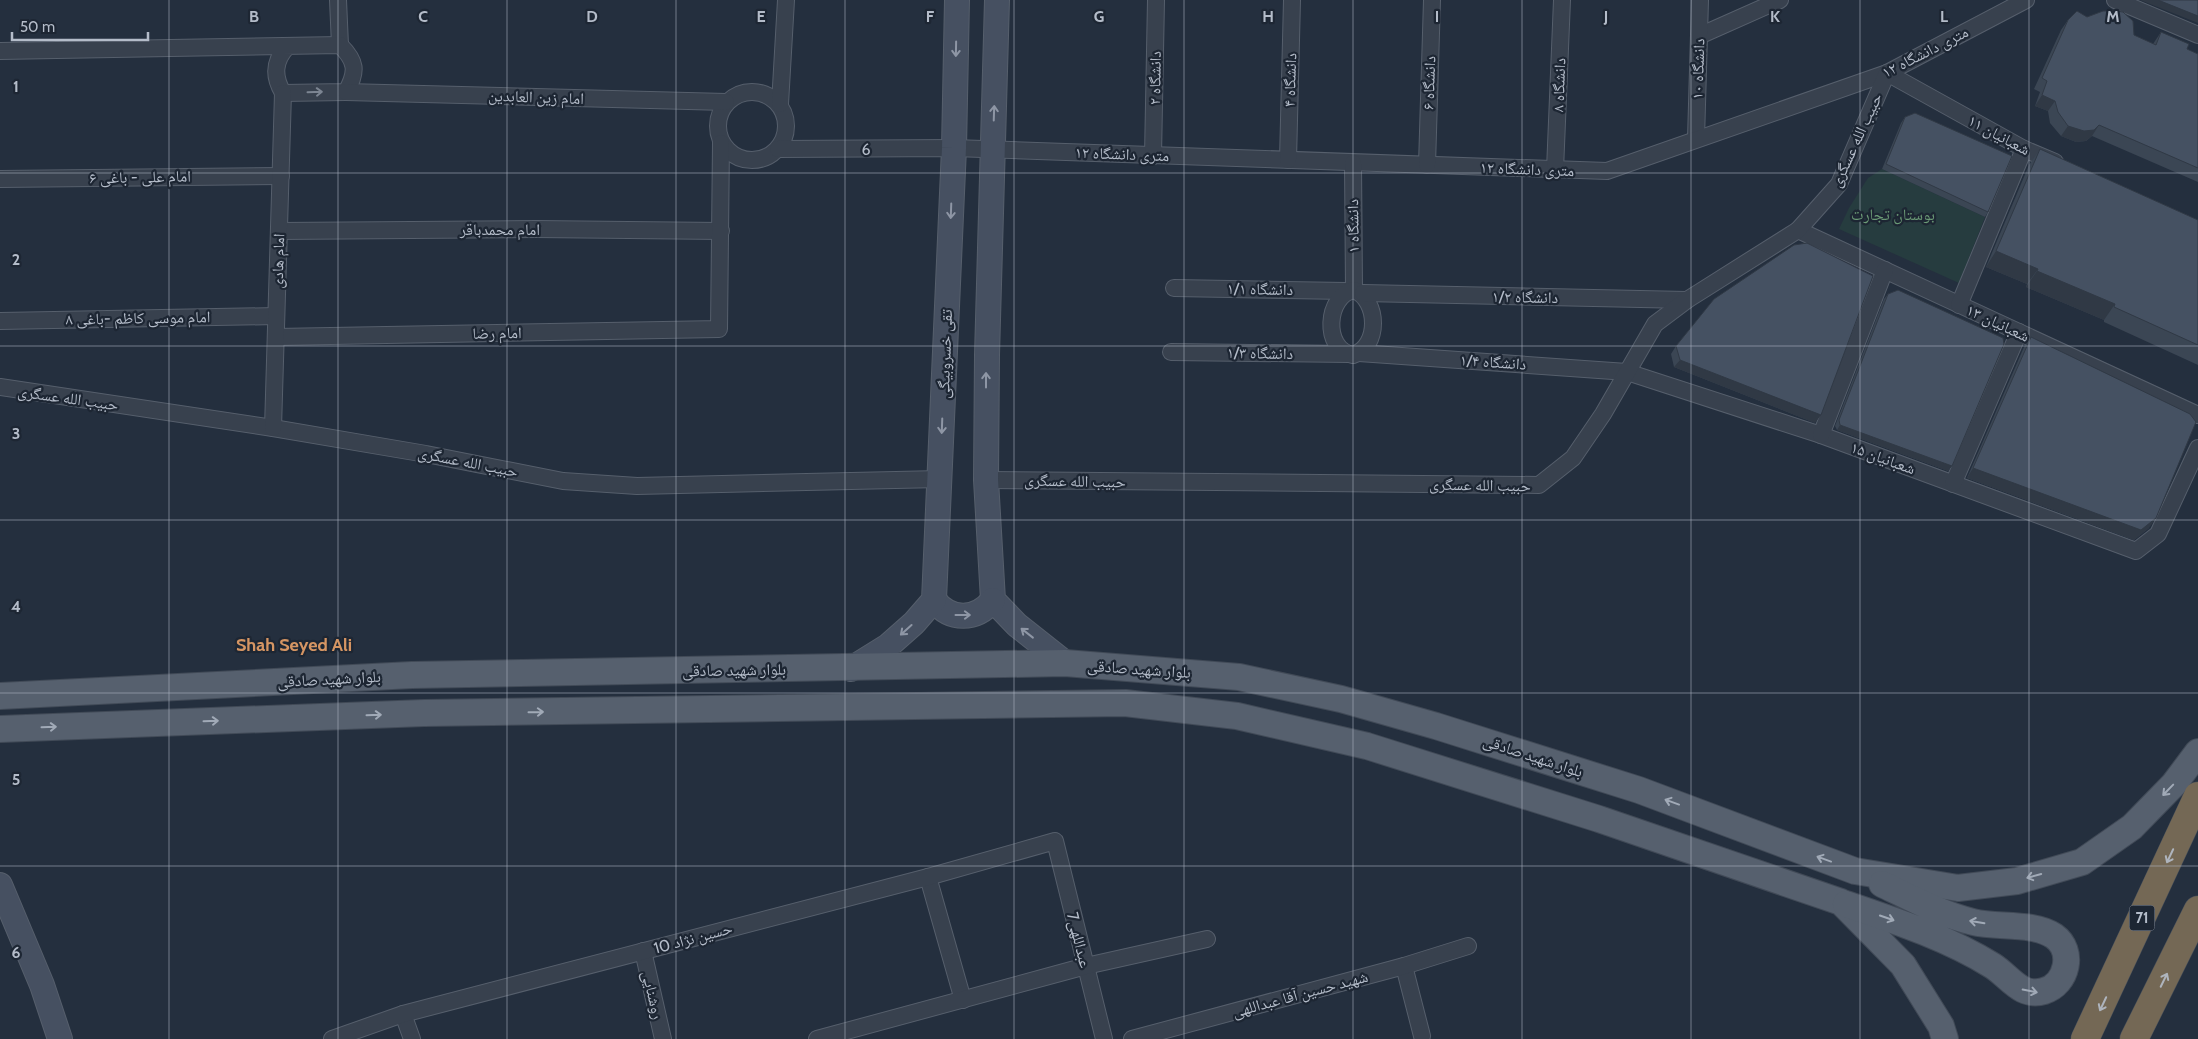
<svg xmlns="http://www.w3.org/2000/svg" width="2198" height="1039" font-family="Cabin,'Noto Naskh Arabic',sans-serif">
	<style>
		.green { fill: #263c3f }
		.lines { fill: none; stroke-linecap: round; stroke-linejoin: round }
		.street-casing { stroke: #565f6c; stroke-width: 18 }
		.secondary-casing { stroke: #565f6c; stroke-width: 26 }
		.primary-casing { stroke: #414a57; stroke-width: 28 }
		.highway-casing { stroke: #434c59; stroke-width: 29 }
		.street { stroke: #38414e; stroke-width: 16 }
		.secondary { stroke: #465061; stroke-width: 24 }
		.primary { stroke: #56606e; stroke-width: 26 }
		.highway { stroke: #746855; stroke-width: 28 }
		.wall { fill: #3b4654 }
		.shaded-wall { fill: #303945 }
		.building { fill: #455162; stroke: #303945 }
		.oneway { stroke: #8e96a5 }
		.oneway2 { stroke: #7c8592 }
		.oneway3 { stroke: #a1aab7 }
		.oneway4 { stroke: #aeb4bd }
		.grid { fill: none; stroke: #b4bcc9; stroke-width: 1; stroke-opacity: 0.55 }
		.labels { text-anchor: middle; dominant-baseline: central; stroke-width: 4.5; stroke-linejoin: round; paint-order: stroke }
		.shield { fill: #1d2633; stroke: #878f9c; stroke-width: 1 }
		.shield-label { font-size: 15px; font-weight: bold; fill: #b4bcc9 }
		.street-label { font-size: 16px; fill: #b4bcc9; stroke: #1d2633 }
		.park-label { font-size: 16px; fill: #6b9a76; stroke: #1d2633 }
		.neighbourhood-label { font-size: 18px; font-weight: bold; fill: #d59563; stroke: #1d2633 }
		.grid-label { font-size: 16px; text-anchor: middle; font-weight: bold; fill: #b4bcc9; stroke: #1d2633; stroke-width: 4.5; stroke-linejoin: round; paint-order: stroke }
	</style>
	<rect width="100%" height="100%" fill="#242f3e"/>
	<polygon class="green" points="1882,169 1985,217 1959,283 1839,229 1849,208 1868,178"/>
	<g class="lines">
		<defs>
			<g id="street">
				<polyline points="338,0 340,45"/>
				<polyline points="2115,0 2198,35"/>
				<polyline points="1699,36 1780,0"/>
				<path d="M0 51 340 45C356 61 358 71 346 92L283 93C273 76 274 61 287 47"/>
				<polyline points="1887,73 2024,149 2055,162"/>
				<circle cx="752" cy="126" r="34"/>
				<polyline points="346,92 726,102"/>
				<polyline points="780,104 786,0"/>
				<polyline points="1696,139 1700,0"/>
				<polyline points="778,149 954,148 1607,171 1887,73 2026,0"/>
				<polyline points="1153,156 1156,0"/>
				<polyline points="1288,160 1292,0"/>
				<polyline points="1353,163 1354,290"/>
				<polyline points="1427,165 1432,0"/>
				<polyline points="1555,170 1562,0"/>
				<polyline points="0,179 281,176"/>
				<polyline points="1798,230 2198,415"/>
				<polyline points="279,231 536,229 721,231"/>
				<polyline points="1174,288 1346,291"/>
				<path d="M1354 290C1379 300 1380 347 1353 355 1322 350 1326 295 1354 290Z"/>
				<polyline points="1363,293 1687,300"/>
				<polyline points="1959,305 2024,149"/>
				<polyline points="0,321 276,316"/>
				<polyline points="276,337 719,329 721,143"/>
				<polyline points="1171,352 1349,354"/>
				<polyline points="1359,353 1627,372 1821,435 2136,551 2158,534 2198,448"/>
				<polyline points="0,387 273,428 426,454 563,481 637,486 940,479"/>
				<polyline points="273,428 283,93"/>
				<polyline points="1821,435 1885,270"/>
				<polyline points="986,480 1539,485 1573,458 1603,414 1655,324 1687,300 1798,230 1839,184 1887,73"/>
				<polyline points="1953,484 2019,332"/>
				<polyline points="928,877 963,1000"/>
				<polyline points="643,951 663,1039"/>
				<polyline points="1404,966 1422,1036"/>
				<polyline points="403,1014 412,1039"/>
				<polyline points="332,1039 403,1014 928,877 1055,841 1104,1039"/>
				<polyline points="817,1039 1086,966 1207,939"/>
				<polyline points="1132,1039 1404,966 1468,946"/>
			</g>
			<g id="secondary">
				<polyline points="997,0 987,355 986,480 993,600 1017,625 1065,663"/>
				<path d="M934 600C950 621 976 621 993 600"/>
				<polyline points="851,669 888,646 914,623 934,600 954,148 957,0"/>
				<polyline points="0,885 42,985 60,1039"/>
			</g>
			<g id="primary">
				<polyline points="0,696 412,675 1065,663 1239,677 1341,699 1436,726 1639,790 1855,871 1958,888 2017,881 2082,862 2132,827 2174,784 2198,752"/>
				<polyline points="0,729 424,713 1125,703 1237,716 1367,746 1599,819 1841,902 1903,965 1941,1026 1945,1039"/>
				<path d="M1846 904C1896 921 1948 938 1993 966 2010 977 2021 998 2044 991 2067 984 2075 951 2054 936 2033 922 1997 928 1973 922 1941 914 1911 898 1882 884"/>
			</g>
			<g id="highway">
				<polyline points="2085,1039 2198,796"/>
				<polyline points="2134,1039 2198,910"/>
			</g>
		</defs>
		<use href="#street" class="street-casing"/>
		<use href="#secondary" class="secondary-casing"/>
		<use href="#primary" class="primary-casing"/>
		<use href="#highway" class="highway-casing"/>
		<use href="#street" class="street"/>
		<use href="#secondary" class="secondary"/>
		<use href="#primary" class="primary"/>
		<use href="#highway" class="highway"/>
	</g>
	<g class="wall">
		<polygon points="2087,17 2153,44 2161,32 2187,49 2198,54 2198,182 2092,136 2086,141 2076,142 2061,136 2050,123 2048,111 2035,106 2040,92 2034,89 2061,30 2068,20"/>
		<polygon points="1905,117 1988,212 1985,217 1882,169 1901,123"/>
		<polygon points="2040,149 2198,220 2198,365 2104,322 2104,320 2026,287 2027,284 1986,267 2029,165"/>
		<polygon points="1888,294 1952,466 1948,471 1837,430 1835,426 1884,299"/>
		<polygon points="2031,337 2149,528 2134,540 1967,478 2024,347"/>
		<polygon points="1676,346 1815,423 1674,367 1671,354"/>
	</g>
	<g class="shaded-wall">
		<polygon points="2140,0 2158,0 2198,16 2198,23"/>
		<polygon points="2042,95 2055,101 2048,111 2035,106"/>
		<polygon points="2099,125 2092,136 2086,141 2076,142 2061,136 2068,126"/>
		<polygon points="1996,251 2038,269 2027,284 1986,267"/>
		<polygon points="2037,271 2115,304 2104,320 2026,287"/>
		<polygon points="1680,360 1821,415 1815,423 1674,367"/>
		<polygon points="1840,425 1952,466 1948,471 1837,430"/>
		<polygon points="1973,468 2156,518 2149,528 2134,540 1967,478"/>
	</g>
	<g class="building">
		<polygon points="2158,0 2198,0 2198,16"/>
		<polygon points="2077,11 2087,17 2103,11 2116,11 2123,12 2133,21 2134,35 2156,45 2161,32 2189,44 2187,49 2198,54 2198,168 2099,125 2094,130 2084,131 2068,126 2058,112 2055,101 2042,95 2047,81 2042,78 2068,20"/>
		<polygon points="1915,113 2012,156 1988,212 1886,164 1905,117"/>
		<polygon points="2040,149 2198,220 2198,345 2114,307 2115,304 2037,271 2038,269 1996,251"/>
		<polygon points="1807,243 1873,276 1821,415 1680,360 1676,346 1714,299 1794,245"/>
		<polygon points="1898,290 2003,338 2004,344 1952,466 1840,425 1839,420 1888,294"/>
		<polygon points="2031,337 2190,414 2196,422 2156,518 2141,530 1973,468"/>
	</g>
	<defs><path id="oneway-shaft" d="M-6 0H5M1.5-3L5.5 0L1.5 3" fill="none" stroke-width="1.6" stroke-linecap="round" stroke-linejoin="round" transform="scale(1.25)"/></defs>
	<g class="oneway">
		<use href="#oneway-shaft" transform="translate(956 49) rotate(91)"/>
		<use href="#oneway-shaft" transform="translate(994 113) rotate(-88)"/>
		<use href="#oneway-shaft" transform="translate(951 211) rotate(92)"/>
		<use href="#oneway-shaft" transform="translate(986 380) rotate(-90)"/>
		<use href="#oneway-shaft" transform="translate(942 426) rotate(92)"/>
		<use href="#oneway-shaft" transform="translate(963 615)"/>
		<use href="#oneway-shaft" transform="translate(906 630) rotate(138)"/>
		<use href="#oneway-shaft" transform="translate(1027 633) rotate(-142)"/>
	</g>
	<use class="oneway2" href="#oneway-shaft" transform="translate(315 92) rotate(-2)"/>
	<g class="oneway3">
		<use href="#oneway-shaft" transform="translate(536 712) rotate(-1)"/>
		<use href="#oneway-shaft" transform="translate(374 715) rotate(-2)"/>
		<use href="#oneway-shaft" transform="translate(211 721) rotate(-2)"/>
		<use href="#oneway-shaft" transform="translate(49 727) rotate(-2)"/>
		<use href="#oneway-shaft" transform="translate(2168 790) rotate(134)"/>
		<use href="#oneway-shaft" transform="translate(1672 802) rotate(-160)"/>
		<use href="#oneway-shaft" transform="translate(1824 859) rotate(-160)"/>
		<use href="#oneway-shaft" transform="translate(2034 876) rotate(164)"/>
		<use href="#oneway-shaft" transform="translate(1887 918) rotate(19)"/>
		<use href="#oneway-shaft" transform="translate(1977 922) rotate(-171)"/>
		<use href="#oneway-shaft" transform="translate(2030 991) rotate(11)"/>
	</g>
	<g class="oneway4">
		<use href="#oneway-shaft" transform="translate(2170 856) rotate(115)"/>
		<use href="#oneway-shaft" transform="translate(2164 980) rotate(-64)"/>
		<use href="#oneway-shaft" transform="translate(2103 1004) rotate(115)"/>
	</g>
	<path class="grid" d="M169 0V1039M338 0V1039M507 0V1039M676 0V1039M845 0V1039M1014 0V1039M1184 0V1039M1353 0V1039M1522 0V1039M1691 0V1039M1860 0V1039M2029 0V1039M0 173H2198M0 346H2198M0 520H2198M0 693H2198M0 866H2198"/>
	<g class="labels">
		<rect class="shield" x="2129.5" y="905.5" width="25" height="25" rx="4"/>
		<g class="shield-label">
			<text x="2142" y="918">71</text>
		</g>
		<g class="street-label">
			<text transform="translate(1925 52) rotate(-27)">۱۲ متری دانشگاه</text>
			<text transform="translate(1698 69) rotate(-88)">دانشگاه ۱۰</text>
			<text transform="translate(1155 78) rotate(-89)">دانشگاه ۲</text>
			<text transform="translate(1290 80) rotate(-88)">دانشگاه ۴</text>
			<text transform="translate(1429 83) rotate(-88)">دانشگاه ۶</text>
			<text transform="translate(1559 85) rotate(-88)">دانشگاه ۸</text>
			<text transform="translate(536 97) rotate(2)">امام زین العابدین</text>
			<text transform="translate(1999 135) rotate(28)">شعبانیان ۱۱</text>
			<text transform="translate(1856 140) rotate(-65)">حبیب الله عسگری</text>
			<text x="866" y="149">6</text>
			<text transform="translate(1122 154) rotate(2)">۱۲ متری دانشگاه</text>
			<text transform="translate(1527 169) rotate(2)">۱۲ متری دانشگاه</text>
			<text transform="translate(140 177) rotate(-1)">امام علی - باغی ۶</text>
			<text transform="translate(1353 226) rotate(-91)">دانشگاه ۱</text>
			<text x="500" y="229">امام محمدباقر</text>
			<text transform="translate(278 261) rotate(-88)">امام هادی</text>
			<text transform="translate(1260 289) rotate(1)">دانشگاه ۱/۱</text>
			<text transform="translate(1525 297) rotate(1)">دانشگاه ۱/۲</text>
			<text transform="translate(138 318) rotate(-1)">امام موسی کاظم -باغی ۸</text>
			<text transform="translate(1998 323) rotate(25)">شعبانیان ۱۳</text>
			<text transform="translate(497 333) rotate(-1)">امام رضا</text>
			<text transform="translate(1260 353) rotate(1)">دانشگاه ۱/۳</text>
			<text transform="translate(945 354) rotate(-88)">تقی خسروبیگی</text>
			<text transform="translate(1493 362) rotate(4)">دانشگاه ۱/۴</text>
			<text transform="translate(68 398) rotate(8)">حبیب الله عسگری</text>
			<text transform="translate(1883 458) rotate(20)">شعبانیان ۱۵</text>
			<text transform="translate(468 462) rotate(11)">حبیب الله عسگری</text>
			<text transform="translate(1075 481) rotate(1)">حبیب الله عسگری</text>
			<text transform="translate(1480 485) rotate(1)">حبیب الله عسگری</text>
			<text transform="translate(1139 669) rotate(4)">بلوار شهید صادقی</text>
			<text transform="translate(734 670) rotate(-1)">بلوار شهید صادقی</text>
			<text transform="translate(329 679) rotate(-3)">بلوار شهید صادقی</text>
			<text transform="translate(1533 756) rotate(18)">بلوار شهید صادقی</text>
			<text transform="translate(693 938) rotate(-15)">حسین نژاد 10</text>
			<text transform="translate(1079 940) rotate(76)">عبداللهی7</text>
			<text transform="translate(1300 994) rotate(-15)">شهید حسین آقا عبداللهی</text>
			<text transform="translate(653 995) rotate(77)">روشنایی</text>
		</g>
		<g class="park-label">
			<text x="1893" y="214">بوستان تجارت</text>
		</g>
		<g class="neighbourhood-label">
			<text x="294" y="645">Shah Seyed Ali</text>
		</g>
	</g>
	<g class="grid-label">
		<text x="254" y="22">B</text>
		<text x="423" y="22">C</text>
		<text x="592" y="22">D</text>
		<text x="761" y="22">E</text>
		<text x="930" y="22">F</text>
		<text x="1099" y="22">G</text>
		<text x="1268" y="22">H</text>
		<text x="1437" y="22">I</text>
		<text x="1606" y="22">J</text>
		<text x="1775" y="22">K</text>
		<text x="1944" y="22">L</text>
		<text x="2113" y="22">M</text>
		<text x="16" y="92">1</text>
		<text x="16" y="265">2</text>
		<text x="16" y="439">3</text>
		<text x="16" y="612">4</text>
		<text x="16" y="785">5</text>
		<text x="16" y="958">6</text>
	</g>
	<path d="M12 32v8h136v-8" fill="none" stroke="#b4bcc9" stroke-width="2.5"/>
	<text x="20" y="32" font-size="15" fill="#b4bcc9" stroke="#1d2633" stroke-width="4" paint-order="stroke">50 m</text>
</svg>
